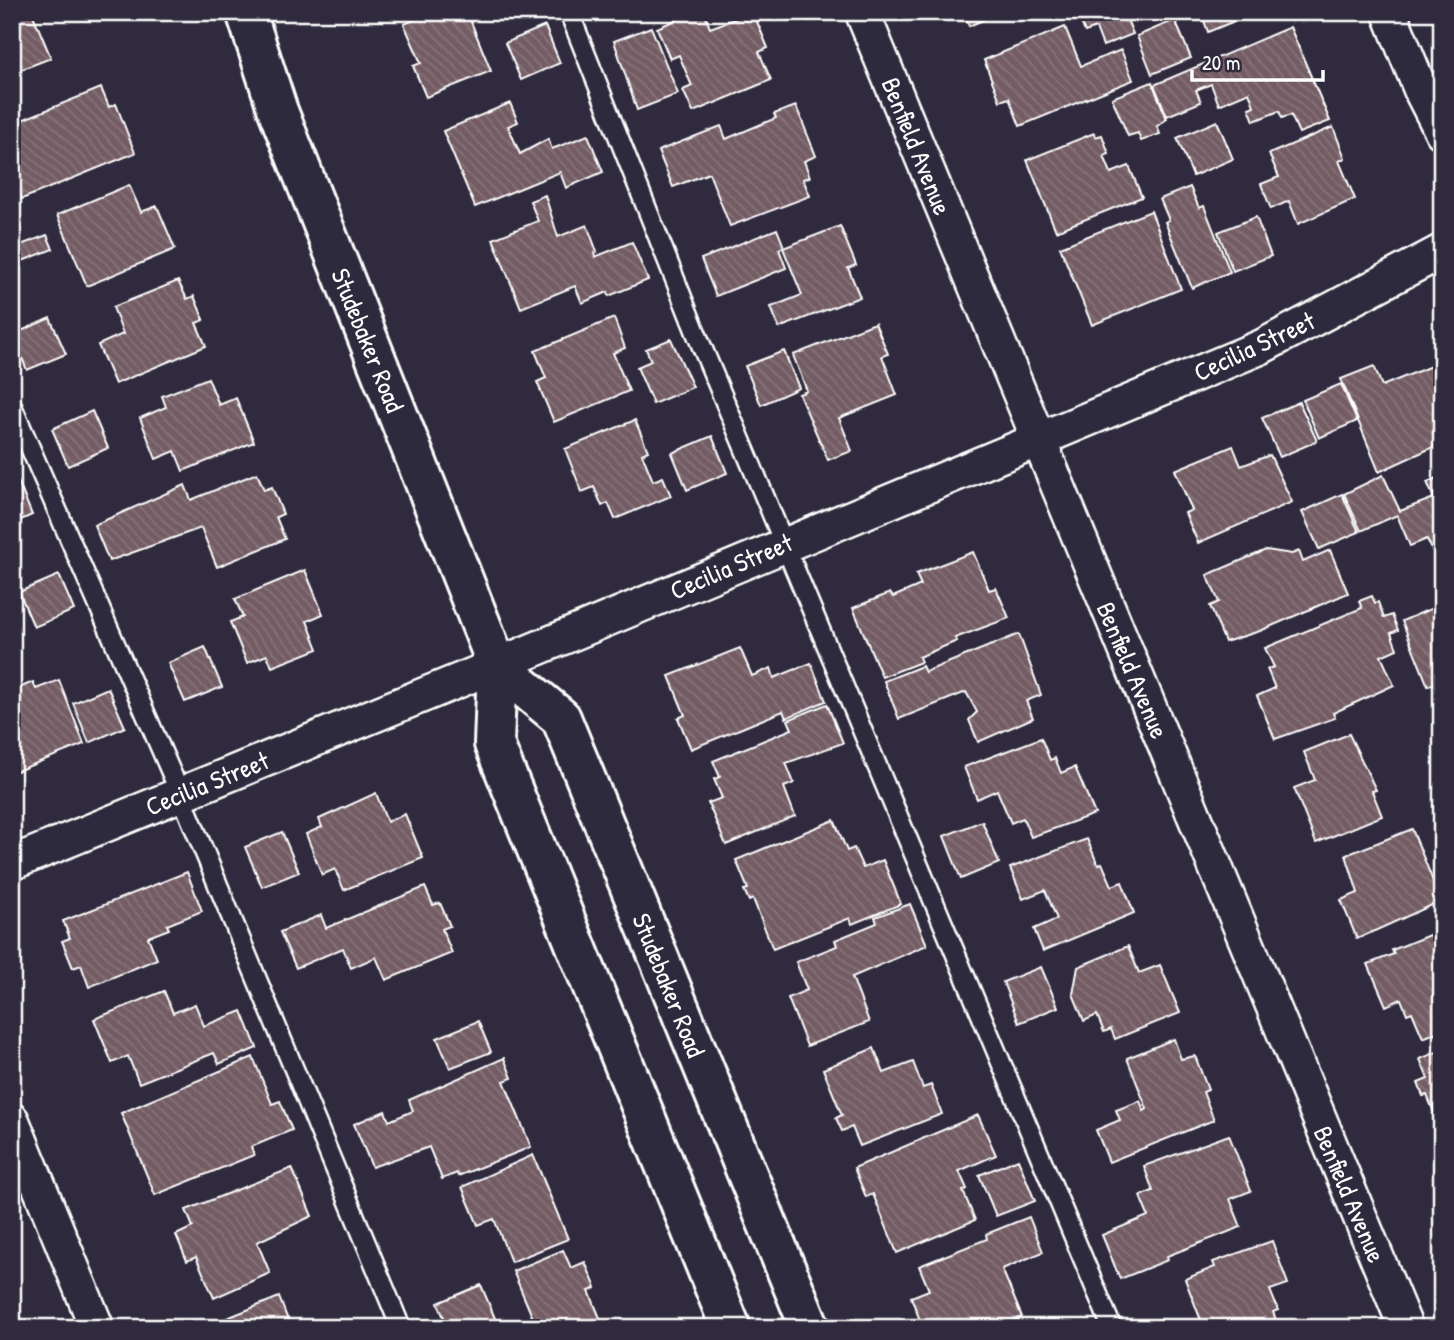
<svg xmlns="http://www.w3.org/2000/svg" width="1454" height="1340" font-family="'Patrick Hand',sans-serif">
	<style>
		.building { fill: url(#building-back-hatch); stroke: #fff; stroke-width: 2 }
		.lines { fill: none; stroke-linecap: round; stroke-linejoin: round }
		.lane-casing { stroke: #fff; stroke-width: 23 }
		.street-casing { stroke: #fff; stroke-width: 38 }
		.secondary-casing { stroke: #fff; stroke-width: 44 }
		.lane { stroke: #2f2a3d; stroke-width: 18 }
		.street { stroke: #2f2a3d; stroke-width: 33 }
		.secondary { stroke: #2f2a3d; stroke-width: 38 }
		.labels { text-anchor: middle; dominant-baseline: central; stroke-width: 5; stroke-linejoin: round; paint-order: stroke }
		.street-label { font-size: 26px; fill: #fff; stroke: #2f2a3d }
	</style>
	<defs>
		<pattern id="building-back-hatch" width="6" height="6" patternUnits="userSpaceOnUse" patternTransform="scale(1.75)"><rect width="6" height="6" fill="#735c64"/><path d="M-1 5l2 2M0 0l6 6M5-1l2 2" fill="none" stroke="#88747b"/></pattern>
	</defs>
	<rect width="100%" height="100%" fill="#2f2a3d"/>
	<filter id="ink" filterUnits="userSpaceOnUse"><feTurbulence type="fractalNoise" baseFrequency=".0143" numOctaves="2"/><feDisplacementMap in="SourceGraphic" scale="14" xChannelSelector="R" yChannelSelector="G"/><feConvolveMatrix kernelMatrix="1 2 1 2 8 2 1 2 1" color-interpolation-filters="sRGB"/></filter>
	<g filter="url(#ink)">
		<g class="building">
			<polygon points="12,12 33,15 51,58 20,70 12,51"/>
			<polygon points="433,12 467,12 491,71 426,97 413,66 421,63 404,24"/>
			<polygon points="694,12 704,12 710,28 753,12 768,48 759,52 771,80 693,112 683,90 692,86 679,55 670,59 657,28"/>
			<polygon points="963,12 1002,12 969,26"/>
			<polygon points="1077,12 1124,12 1133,34 1103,46 1096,28 1085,32"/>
			<polygon points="1201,12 1256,12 1208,32"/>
			<polygon points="1175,20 1191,58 1152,74 1137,36"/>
			<polygon points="545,26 560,63 521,80 505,43"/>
			<polygon points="651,27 678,94 637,110 614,41"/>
			<polygon points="1065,27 1081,66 1121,50 1133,80 1020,126 1009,98 1000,101 984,60"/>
			<polygon points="1290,27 1330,121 1299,133 1291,115 1282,118 1279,111 1254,121 1249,108 1254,106 1249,92 1219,105 1211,84 1196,90 1201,102 1167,116 1154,85"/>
			<polygon points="1152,82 1167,119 1157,126 1160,134 1141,141 1138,133 1128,136 1112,98"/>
			<polygon points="101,88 109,107 116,104 135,153 22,199 12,175 12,166 16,164 12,154 12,115 22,120"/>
			<polygon points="510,103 518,122 508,126 520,154 548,139 552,149 588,135 603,172 566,188 560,172 475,207 443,131"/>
			<polygon points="796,106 816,156 804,161 810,177 803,179 810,196 730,226 709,173 673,187 658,151 721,126 726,139 776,118 774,114"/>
			<polygon points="1217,121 1233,159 1193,176 1177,138"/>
			<polygon points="1333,127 1345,158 1339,161 1355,199 1298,224 1289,201 1271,209 1261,184 1279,177 1269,154"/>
			<polygon points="1094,133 1095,137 1102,135 1109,154 1104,156 1111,173 1129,166 1142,197 1056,231 1027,160"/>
			<polygon points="129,185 141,212 157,206 175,249 87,286 57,215"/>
			<polygon points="1190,187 1199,208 1204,206 1230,272 1192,288 1165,222 1169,220 1160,199"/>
			<polygon points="545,195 558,237 587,225 597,252 594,253 595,257 632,242 648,280 609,296 608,292 582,303 575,286 521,308 493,239 538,221 530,201"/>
			<polygon points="1151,211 1181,289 1092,325 1060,247"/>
			<polygon points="1256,217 1271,256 1233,271 1218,232"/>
			<polygon points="12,225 21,245 47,235 53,249 12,265"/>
			<polygon points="840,226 856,265 848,268 860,297 779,328 771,307 802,295 783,248"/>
			<polygon points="777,229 784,247 779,249 786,268 716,296 701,259"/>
			<polygon points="178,281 187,299 194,296 204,320 196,323 206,346 115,384 98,345 123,334 113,307"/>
			<polygon points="50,318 66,354 27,370 12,335"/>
			<polygon points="614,318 625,348 613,353 629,391 554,422 537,382 546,378 535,351"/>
			<polygon points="875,323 888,354 882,356 897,395 839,418 852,451 828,460 799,394 807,391 793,355"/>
			<polygon points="671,339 693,387 653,404 637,367 651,361 646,349"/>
			<polygon points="784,351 799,388 761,405 745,366"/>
			<polygon points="1441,362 1442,443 1379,472 1341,379 1374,366 1382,386"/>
			<polygon points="208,378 219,405 236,398 254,442 183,471 175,451 156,459 140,418 166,407 162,396"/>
			<polygon points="1341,384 1357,421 1319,438 1303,400"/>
			<polygon points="1299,402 1317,441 1280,457 1262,418"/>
			<polygon points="92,411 108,448 68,466 52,429"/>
			<polygon points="635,420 648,451 642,454 653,481 663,477 671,496 615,519 608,503 602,506 594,487 582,492 565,449"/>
			<polygon points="712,436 727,473 687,490 672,453"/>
			<polygon points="1233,446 1241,466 1270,455 1292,502 1198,543 1185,513 1192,510 1175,470"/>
			<polygon points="257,473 264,490 272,487 283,514 276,517 285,539 217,567 201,528 109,561 94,525 185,485 191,500"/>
			<polygon points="1383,475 1400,511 1434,498 1427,482 1442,476 1442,555 1436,558 1427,539 1410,546 1397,515 1361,531 1344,494"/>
			<polygon points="17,479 32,515 12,524 12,481"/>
			<polygon points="1342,494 1359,532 1319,549 1302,512"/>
			<polygon points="1266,550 1292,554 1299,551 1303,562 1330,550 1348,593 1260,631 1225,642 1210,606 1219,602 1207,575"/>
			<polygon points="973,552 989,590 996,588 1009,618 955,638 957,641 919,657 921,662 882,677 853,608 890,593 893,597 921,585 916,574"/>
			<polygon points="305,570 323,614 307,621 318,649 272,667 267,655 247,663 230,622 243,617 235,599"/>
			<polygon points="59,575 74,610 34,627 19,592"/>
			<polygon points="1372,596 1375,603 1378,602 1384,618 1392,615 1398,630 1391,633 1397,649 1381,656 1394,685 1333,713 1335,718 1275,739 1257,696 1275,688 1267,669 1274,667 1265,648 1362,608 1359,601"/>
			<polygon points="1442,604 1442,680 1428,686 1402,621"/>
			<polygon points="1019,634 1041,695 1026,701 1033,718 978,742 969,720 977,712 966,692 899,719 884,681 922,666 925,672"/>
			<polygon points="205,647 222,687 185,702 168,663"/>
			<polygon points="740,648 752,676 771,668 774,678 811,663 826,701 786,718 783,711 691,749 678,718 685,715 669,676"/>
			<polygon points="59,680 84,744 12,773 12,691 33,682 36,689"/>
			<polygon points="108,688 125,727 89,743 73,703"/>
			<polygon points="827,704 843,743 786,763 794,783 784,787 795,816 726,845 708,803 722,798 714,779 720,777 713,761 792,729 788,720"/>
			<polygon points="1349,734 1376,790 1372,791 1382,816 1316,843 1294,788 1315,780 1304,752"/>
			<polygon points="1041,738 1050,760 1055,758 1061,773 1075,767 1095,814 1031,837 1023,818 1011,823 997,790 977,799 964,767"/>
			<polygon points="376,793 387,822 405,814 423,858 344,890 335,869 322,875 306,834 322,827 319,819"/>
			<polygon points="834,820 847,851 854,848 863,868 883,860 901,904 852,924 850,918 773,949 753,899 749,901 744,890 748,889 736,860"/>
			<polygon points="982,821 999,863 961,879 944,836"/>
			<polygon points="1412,829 1441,901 1357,939 1341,900 1358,893 1346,855"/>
			<polygon points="282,832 299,872 262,887 245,847"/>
			<polygon points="1087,839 1098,865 1102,863 1112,886 1122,882 1134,913 1043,951 1034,929 1057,919 1045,890 1023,899 1010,868"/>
			<polygon points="187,872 202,911 167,925 169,929 148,937 157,959 89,987 81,965 73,968 62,941 70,938 63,921"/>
			<polygon points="425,887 433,905 440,903 450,926 442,929 452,953 386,980 376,957 351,968 343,948 296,968 280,932 321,915 326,928"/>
			<polygon points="910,904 927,945 852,977 869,1022 807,1046 788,998 807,990 796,962 837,946 835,940 877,923 875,917"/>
			<polygon points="1439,931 1442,938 1442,1030 1423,1038 1412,1012 1407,1014 1401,999 1386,1006 1368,964 1394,954 1392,950"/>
			<polygon points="1128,946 1139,973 1160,965 1180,1013 1115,1039 1111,1029 1104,1032 1097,1015 1084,1021 1073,994 1078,967"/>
			<polygon points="1041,967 1058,1007 1019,1023 1003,982"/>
			<polygon points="164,991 173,1013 195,1004 204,1026 242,1011 257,1048 219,1064 214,1053 139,1083 128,1056 112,1063 94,1019"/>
			<polygon points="478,1021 491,1052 450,1068 437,1038"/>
			<polygon points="1174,1039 1181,1059 1195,1056 1208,1090 1203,1092 1214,1120 1109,1162 1096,1130 1120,1120 1116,1110 1140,1101 1144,1111 1147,1109 1127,1058"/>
			<polygon points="874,1048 884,1073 913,1062 923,1088 931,1085 942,1114 860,1146 852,1127 842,1131 836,1118 842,1115 823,1069"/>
			<polygon points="1442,1050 1442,1132 1427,1095 1423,1096 1418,1083 1428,1079 1420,1059"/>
			<polygon points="253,1057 272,1104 280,1101 292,1130 251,1147 254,1155 155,1195 121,1113"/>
			<polygon points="504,1058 512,1078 504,1081 531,1147 458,1176 457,1173 442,1179 429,1147 372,1167 354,1124 385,1111 389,1121 413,1111 409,1100"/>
			<polygon points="978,1115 996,1155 959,1171 967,1189 963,1191 975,1220 897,1253 873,1194 866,1197 854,1168"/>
			<polygon points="1229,1135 1251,1191 1230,1199 1241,1227 1167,1256 1168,1260 1120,1279 1102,1235 1148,1216 1140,1196 1153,1191 1144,1166"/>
			<polygon points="533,1155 568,1239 511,1262 494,1219 478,1225 462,1187"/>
			<polygon points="1018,1159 1035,1201 996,1216 979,1175"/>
			<polygon points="292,1168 312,1216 257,1242 270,1273 214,1298 196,1257 187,1261 176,1235 193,1227 186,1210"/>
			<polygon points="1029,1217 1043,1252 1002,1269 1022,1317 995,1328 923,1328 911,1297 929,1290 919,1266 987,1239 986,1234"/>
			<polygon points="1272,1241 1288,1284 1270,1290 1278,1310 1273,1312 1279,1328 1204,1328 1185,1279 1215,1267 1213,1262"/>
			<polygon points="563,1250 571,1268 585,1262 596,1288 589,1291 604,1328 537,1328 513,1271"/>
			<polygon points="481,1285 499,1328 448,1328 438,1303"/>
			<polygon points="279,1297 291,1328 225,1328 222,1320"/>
		</g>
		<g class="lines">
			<defs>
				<g id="lane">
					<polyline points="569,12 697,335 1112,1328"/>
					<polyline points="12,406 180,793 401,1328"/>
				</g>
				<g id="street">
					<polyline points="862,12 1406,1328"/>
					<polyline points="1389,12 1422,93 1442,132"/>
					<polyline points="12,863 497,665 1261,347 1442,251"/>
					<polyline points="12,1120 97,1328"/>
				</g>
				<g id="secondary">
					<polyline points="246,12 278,111 497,665 494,744 731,1328"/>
					<polyline points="497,665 561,718 810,1328"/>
				</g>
			</defs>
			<use href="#lane" class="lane-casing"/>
			<use href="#street" class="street-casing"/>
			<use href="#secondary" class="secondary-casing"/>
			<use href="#lane" class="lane"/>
			<use href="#street" class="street"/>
			<use href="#secondary" class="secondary"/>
		</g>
	</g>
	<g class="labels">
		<g class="street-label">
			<text transform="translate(917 146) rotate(68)">Benfield Avenue</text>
			<text transform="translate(368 340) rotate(68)">Studebaker Road</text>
			<text transform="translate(1254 346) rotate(-25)">Cecilia Street</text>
			<text transform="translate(731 566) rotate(-23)">Cecilia Street</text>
			<text transform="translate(1133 670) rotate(67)">Benfield Avenue</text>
			<text transform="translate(207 783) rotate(-22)">Cecilia Street</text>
			<text transform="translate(669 985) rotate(68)">Studebaker Road</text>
			<text transform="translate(1350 1194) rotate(67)">Benfield Avenue</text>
		</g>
	</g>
	<rect width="1454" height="1340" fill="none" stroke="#2f2a3d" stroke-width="42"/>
	<rect x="21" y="21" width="1412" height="1298" fill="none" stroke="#fff" stroke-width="2.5" filter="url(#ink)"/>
	<path d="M1192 70v10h131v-10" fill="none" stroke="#ffffff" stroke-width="3.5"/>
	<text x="1202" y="70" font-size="21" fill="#ffffff" stroke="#2f2a3d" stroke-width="5" paint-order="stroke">20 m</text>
</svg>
